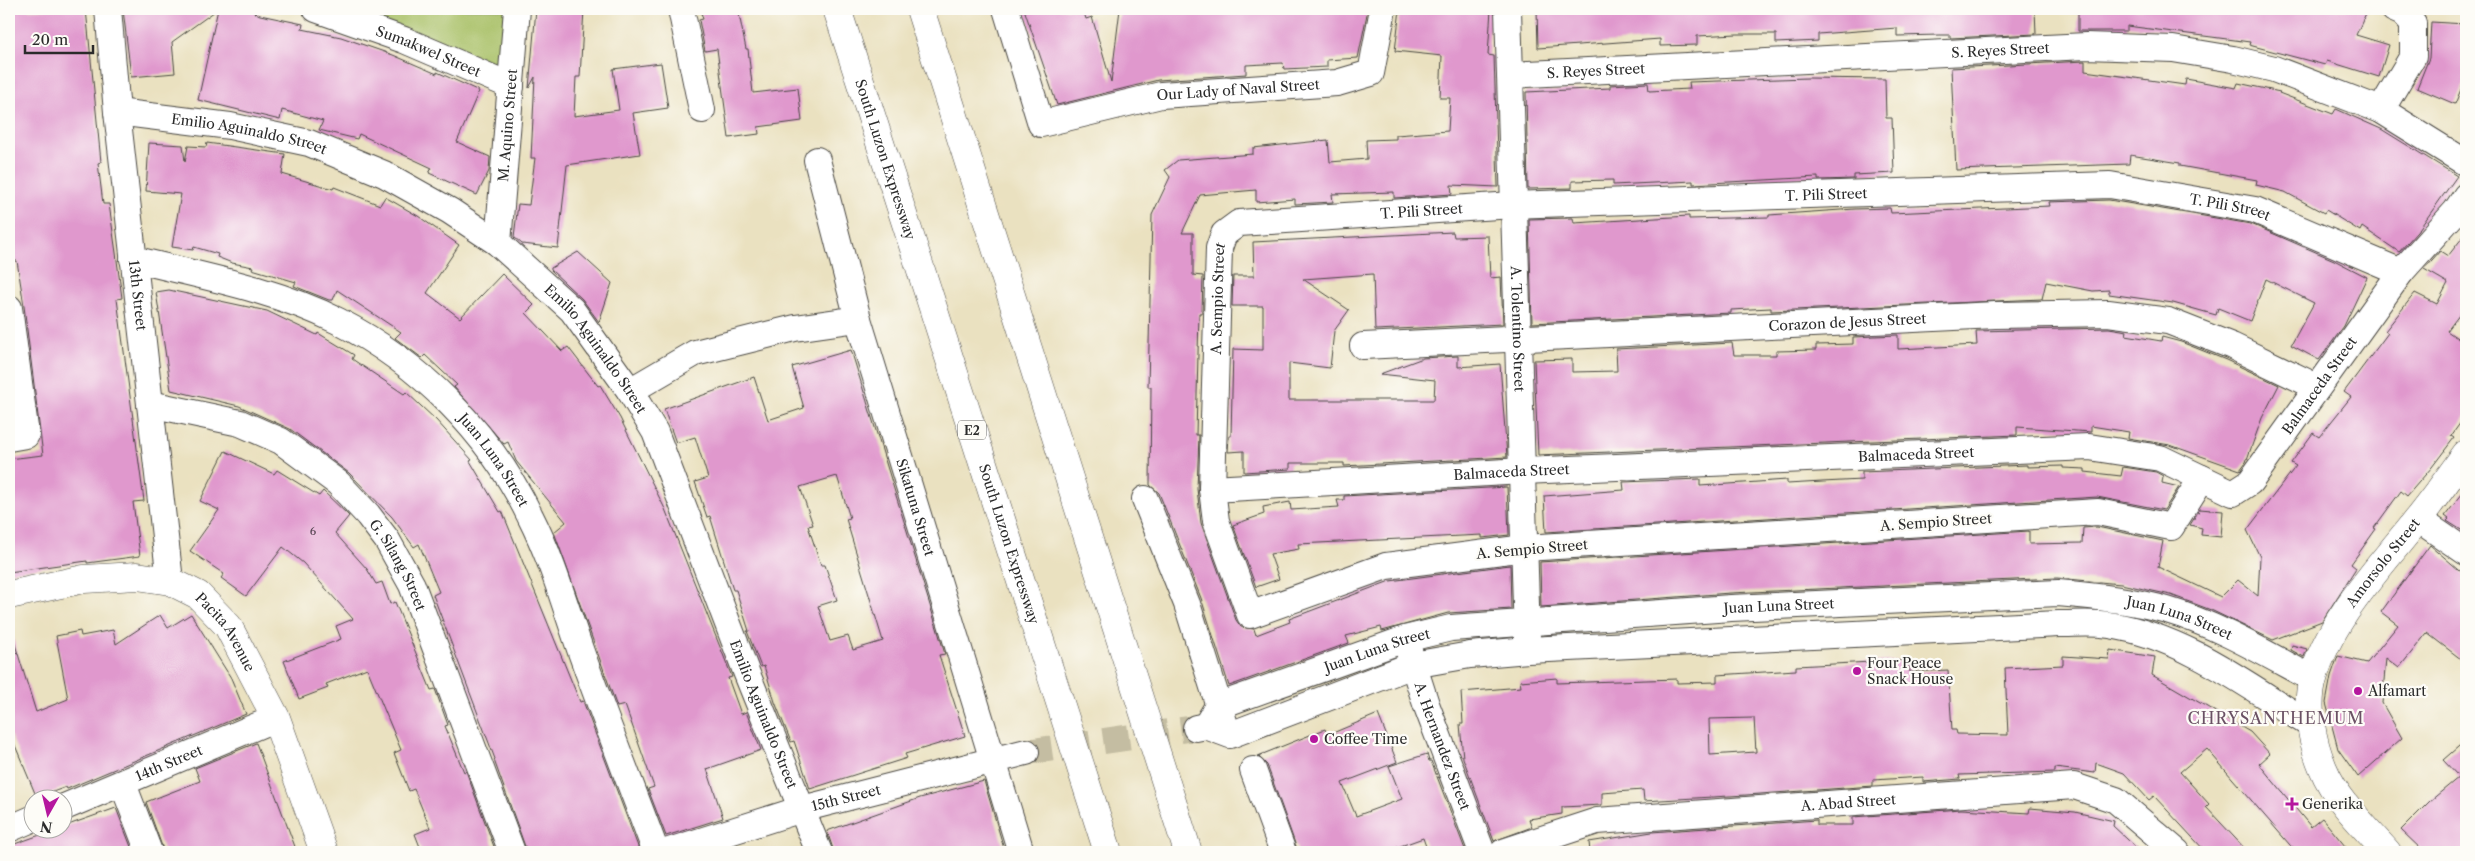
<svg xmlns="http://www.w3.org/2000/svg" width="2475" height="861" font-family="'Libre Caslon Text',serif">
	<style>
		.green { fill: #a7bf65; stroke: #697548 }
		.building { fill: #e098cd; fill-rule: evenodd }
		.lines { fill: none; stroke-linecap: round; stroke-linejoin: round }
		.minor-tunnel { stroke: #c4bda2; stroke-width: 26; stroke-dasharray: 26 13; stroke-linecap: butt }
		.minor-casing { stroke: #484641; stroke-width: 28 }
		.major-casing { stroke: #484641; stroke-width: 29 }
		.highway-casing { stroke: #484641; stroke-width: 29 }
		.minor { stroke: #fff; stroke-width: 26 }
		.major { stroke: #fff; stroke-width: 28 }
		.highway { stroke: #fff; stroke-width: 28 }
		.poi-dot { fill: #b5179e; stroke: #fdfcf7; stroke-width: 2 }
		.labels { text-anchor: middle; dominant-baseline: central; stroke-width: 4.5; stroke-linejoin: round; paint-order: stroke }
		.number-label { font-size: 11px; fill: #584654 }
		.shield { fill: #fdfcf7; stroke: #6a6a68; stroke-width: 1 }
		.shield-label { font-size: 12px; font-weight: bold; fill: #2b2b2b }
		.street-label { font-size: 14px; fill: #2b2b2b; stroke: #fdfcf7 }
		.poi-label { font-size: 14px; fill: #2b2b2b; stroke: #fdfcf7; text-anchor: start }
		.quarter-label { font-size: 16px; letter-spacing: 1px; fill: #6a5164; stroke: #fdfcf7 }
	</style>
	<rect width="100%" height="100%" fill="#fdfcf7"/>
	<filter id="ink" filterUnits="userSpaceOnUse"><feTurbulence type="fractalNoise" baseFrequency=".02" numOctaves="2"/><feDisplacementMap in="SourceGraphic" scale="10" xChannelSelector="R" yChannelSelector="G"/><feConvolveMatrix kernelMatrix="1 2 1 2 8 2 1 2 1" color-interpolation-filters="sRGB"/></filter>
	<filter id="wash" filterUnits="userSpaceOnUse"><feTurbulence type="fractalNoise" baseFrequency=".0096" numOctaves="4" result="noise"/><feDisplacementMap in="SourceGraphic" scale="20" xChannelSelector="R" yChannelSelector="G"/><feGaussianBlur stdDeviation="1.12" result="paint"/><feColorMatrix in="noise" values="0 0 0 0 0 0 0 0 0 0 0 0 0 0 0 0 0 1.4 0 .05"/><feComposite in="paint" operator="in"/></filter>
	<g filter="url(#wash)">
		<rect width="100%" height="100%" fill="#eae1c0"/>
		<polygon class="green" points="342,9 515,9 507,80"/>
		<g id="blocks">
			<g class="building">
				<polygon points="86,9 101,162 98,163 103,204 109,204 116,253 122,298 117,299 144,501 133,502 140,556 87,563 87,561 9,572 9,459 43,455 24,306 17,261 13,261 9,231 9,10"/>
				<polygon points="123,9 247,9 260,15 303,24 302,29 341,37 393,55 437,74 437,72 479,91 457,142 490,157 489,171 477,195 429,173 432,168 359,134 357,139 319,130 323,121 282,110 280,120 198,100 218,9 172,42 175,73 131,77"/>
				<polygon points="536,9 584,9 580,77 576,77 574,116 619,110 613,69 661,63 668,108 633,113 640,154 567,165 558,248 522,244 514,237 518,204 529,205 535,158 531,158 535,77 529,88"/>
				<polygon points="700,9 738,9 746,49 748,49 753,93 798,88 802,121 758,127 759,134 729,138 717,49 705,51 699,20 703,19"/>
				<polygon points="1024,9 1083,9 1086,19 1092,17 1111,82 1120,9 1368,9 1358,58 1327,60 1327,67 1284,69 1283,63 1246,65 1246,74 1158,80 1057,105"/>
				<polygon points="1400,9 1491,9 1488,55 1494,56 1498,187 1451,185 1452,194 1394,198 1394,192 1332,194 1333,202 1295,204 1295,199 1256,202 1256,190 1200,195 1182,233 1193,233 1193,275 1203,276 1202,313 1199,313 1196,435 1199,435 1197,489 1201,523 1236,620 1241,627 1254,629 1256,635 1290,622 1289,619 1390,581 1510,565 1511,609 1448,613 1382,631 1381,627 1346,636 1349,643 1229,686 1201,598 1159,493 1150,485 1151,387 1148,387 1152,215 1170,177 1165,170 1178,160 1253,154 1253,148 1328,140 1330,162 1367,159 1366,140 1396,139 1396,135 1448,131 1450,98 1440,98 1442,56 1395,51"/>
				<polygon points="1537,9 2035,9 2036,34 1950,38 1950,35 1940,35 1897,36 1897,28 1818,34 1818,41 1776,43 1776,34 1737,34 1697,36 1697,45 1660,46 1660,39 1538,48"/>
				<polygon points="2078,9 2368,9 2356,35 2389,45 2379,77 2327,61 2325,65 2249,45 2250,42 2127,26 2127,31 2078,31"/>
				<polygon points="2431,22 2466,24 2466,77 2455,104 2417,88 2429,58"/>
				<polygon points="2085,61 2085,71 2185,85 2186,79 2236,88 2238,83 2280,92 2279,93 2333,114 2336,109 2381,129 2457,176 2417,232 2399,252 2362,227 2360,231 2326,210 2324,213 2285,192 2256,185 2257,180 2180,166 2180,163 2130,155 2129,164 1956,170 1951,68"/>
				<polygon points="1808,78 1885,79 1886,118 1892,118 1894,173 1854,175 1854,179 1818,180 1818,177 1693,184 1693,181 1613,185 1613,180 1572,181 1572,188 1528,189 1526,92 1610,88 1610,85 1648,83 1649,91 1690,89 1689,82"/>
				<polygon points="149,143 183,145 185,162 188,146 206,147 207,143 285,154 282,174 333,189 334,187 380,205 385,197 418,216 459,245 427,293 460,318 502,274 534,305 526,313 562,351 568,347 598,386 600,385 620,418 665,509 732,677 728,678 741,714 746,712 761,750 707,769 723,818 666,836 648,789 654,787 625,705 617,707 554,532 566,522 516,461 508,442 504,444 454,387 457,385 425,355 422,358 395,338 401,332 337,290 333,300 329,300 294,286 296,282 252,269 253,267 232,263 217,257 218,254 194,247 193,250 172,247 181,194 146,191"/>
				<polygon points="2109,200 2251,224 2334,260 2367,277 2344,326 2319,360 2291,345 2314,303 2266,279 2250,321 2218,308 2216,315 2173,303 2109,294 2109,290 2093,291 2046,282 2042,299 1771,311 1771,308 1731,310 1731,313 1532,323 1529,219 1573,218 1574,223 1689,216 1689,219 1769,217 1769,215 1855,209 1890,208 1891,213 2050,206 2049,202"/>
				<polygon points="1453,232 1454,237 1488,236 1490,278 1501,277 1503,324 1375,330 1373,274 1303,279 1349,310 1334,331 1330,368 1289,363 1289,400 1434,400 1435,380 1380,374 1423,358 1458,356 1458,367 1500,364 1507,457 1344,466 1344,463 1290,463 1290,469 1244,472 1244,451 1228,452 1229,436 1231,436 1233,349 1263,350 1263,306 1232,306 1233,276 1254,276 1253,242"/>
				<polygon points="2466,233 2466,306 2447,331 2466,344 2466,415 2451,436 2454,438 2432,467 2407,496 2401,491 2374,528 2376,529 2351,564 2356,568 2322,621 2273,640 2211,610 2171,595 2121,584 2057,578 1730,593 1541,607 1540,562 2029,531 2029,544 2082,543 2083,528 2097,527 2163,541 2158,567 2221,597 2238,580 2258,596 2260,557 2247,530 2296,466 2291,463 2313,433 2319,437 2351,397 2344,392 2388,333 2385,331 2415,293 2437,304 2448,283 2424,269 2440,251 2448,256"/>
				<polygon points="578,252 612,283 599,322 582,299 551,270 551,268"/>
				<polygon points="169,290 267,311 317,335 318,333 354,355 352,359 404,394 406,392 436,420 472,460 470,461 500,512 502,511 580,702 583,701 640,852 527,852 494,760 495,759 433,595 439,592 419,544 414,547 392,517 349,473 290,429 239,406 171,390 156,292"/>
				<polygon points="2109,328 2127,331 2126,335 2161,341 2162,337 2181,342 2226,360 2279,385 2262,418 2246,462 2240,470 2170,445 2128,438 2129,432 2091,426 2091,432 2017,427 2017,435 1538,455 1534,360 1572,359 1572,372 1617,371 1616,349 1732,343 1734,355 1776,355 1776,351 1816,350 1816,345 1853,344 1853,337 1898,335 1898,349 1977,345 1976,331"/>
				<path d="M851 350 945 654 939 655 965 736 905 754 907 758 810 789 794 741 791 742 775 702 764 666 761 667 747 631H749L736 590H733L710 516 707 517 695 482 708 478 695 437 676 443 664 409 754 377 768 420 804 408 792 367ZM837 476 850 518 846 519 883 641 853 650 848 636 830 641 818 606 837 600 825 565H821L808 526 813 525 800 487Z"/>
				<polygon points="225,451 274,474 277,470 319,496 323,491 349,516 335,533 367,569 376,584 382,582 390,604 395,602 431,690 435,689 448,725 445,726 464,772 466,771 496,852 422,852 415,834 430,828 414,789 409,791 394,753 401,750 367,668 326,684 328,688 299,699 284,661 341,639 336,626 353,619 303,563 283,547 246,596 221,578 224,574 190,551 219,510 200,501"/>
				<polygon points="2027,465 2027,467 2063,466 2063,468 2085,469 2085,472 2121,476 2123,467 2156,472 2163,476 2162,483 2179,487 2164,510 2097,497 1546,532 1544,496 1624,490 1623,482 1700,479 1700,486 1787,480 1787,484 1822,482 1862,480 1862,472"/>
				<polygon points="1507,487 1509,535 1482,538 1482,535 1298,544 1299,549 1270,554 1279,579 1256,587 1233,525 1264,514 1263,507 1290,502 1291,510 1339,507 1337,500 1344,500 1344,496"/>
				<polygon points="2466,489 2466,533 2447,521 2449,519 2445,516"/>
				<polygon points="2200,509 2223,511 2221,537 2201,535 2202,528 2190,525"/>
				<polygon points="2430,545 2466,576 2466,663 2427,633 2399,668 2386,658 2382,703 2402,738 2358,777 2338,749 2326,703 2331,676 2338,656 2367,663 2398,625 2381,612"/>
				<polygon points="191,614 231,678 246,714 67,789 66,787 37,798 9,731 9,639 13,638 36,712 68,699 56,636 80,631 81,636 113,630 116,644 160,615 168,628"/>
				<polygon points="2292,645 2307,649 2304,657 2291,650"/>
				<path d="M2110 650 2155 657 2152 675 2250 732 2270 754 2259 764 2311 827 2322 818 2350 852H2296L2207 749 2180 772 2209 804 2206 807 2248 852H2206L2154 796 2149 800 2124 773 2096 763 2095 773 2055 768V772L1959 775 1960 779 1923 782V777L1873 780V786L1746 795 1644 801 1643 790 1602 793V805L1562 807V814L1529 819 1532 827 1494 841 1463 758 1460 724H1463L1461 692 1521 687 1520 681 1557 678V683L1677 679V683L1717 682V675L1796 670V666L1909 660 1910 672 1948 670 1952 730H1956L1957 734 2008 735 2005 668 2063 665V656L2109 659ZM1754 718 1756 752 1710 755 1709 719Z"/>
				<polygon points="1378,714 1397,762 1342,783 1356,816 1402,799 1389,766 1427,754 1429,761 1431,761 1466,852 1428,852 1423,838 1384,852 1298,852 1267,765 1258,756 1325,729 1328,735"/>
				<polygon points="2466,740 2466,852 2424,852 2401,830 2430,801 2459,777 2443,760"/>
				<polygon points="256,743 297,852 164,852 146,802 200,781 195,768"/>
				<polygon points="984,781 1005,852 834,852 827,831 920,798"/>
				<polygon points="116,808 133,852 9,852 9,846"/>
				<polygon points="2030,808 2075,812 2114,821 2113,826 2141,852 1590,852 1589,842 1652,832 1817,820 1817,825 1853,825 1853,817 1961,809 2029,813"/>
			</g>
		</g>
	</g>
	<g filter="url(#ink)">
		<use href="#blocks" fill-opacity="0" stroke="#484641" stroke-width="1"/>
		<g class="lines">
			<polyline class="minor-tunnel" points="1026,752 1196,728"/>
			<defs>
				<g id="minor">
					<path id="s1" d="M108 9 117 112 170 581"/>
					<path id="s2" d="M316 9 404 40 511 86"/>
					<polyline points="681,9 702,110"/>
					<path id="s3" d="M1006 9 1041 124 1161 95 1337 83 1371 73 1383 9"/>
					<path id="s4" d="M1508 9 1527 638"/>
					<path id="s5" d="M1510 75 2086 46 2173 49 2233 59 2274 69 2381 110 2466 163"/>
					<polyline points="2381,110 2413,56 2413,24 2403,13 2394,9"/>
					<path id="s6" d="M117 112 230 126 309 143 384 174 450 211 498 243 572 310 630 391 655 432 747 674 819 852"/>
					<path id="s7" d="M817 160 858 319 1021 852"/>
					<path id="s8" d="M498 243 517 9"/>
					<path id="s9" d="M133 259C202 276 274 289 338 321 420 363 490 433 530 516 552 559 565 606 581 652 605 719 631 785 656 852"/>
					<polyline points="9,308 26,435 9,438"/>
					<path id="s10" d="M1363 346 1995 315 2108 313 2168 321 2232 346 2317 387"/>
					<polyline points="630,391 695,353 795,328 858,319"/>
					<path id="s11" d="M150 404 240 423 281 441 338 483 368 515 387 540 412 585 512 852"/>
					<path id="s12" d="M2202 478 2171 527 2098 512 1525 548 1386 566 1250 615 1216 521 1212 489 1219 248 1224 234 1239 223 1513 205 2110 185 2255 210 2401 272"/>
					<path id="s13" d="M1212 489 1523 471 2089 447 2160 458 2233 493 2250 482 2401 272 2456 211 2466 196"/>
					<polyline points="1145,499 1187,604 1224,722"/>
					<polyline points="2418,519 2466,552"/>
					<path id="s14" d="M1408 648 1426 704 1482 852"/>
					<path id="s15" d="M1206 726 1218 706 1405 639 1451 628 1731 608 2058 593C2095 596 2131 600 2167 610 2218 625 2266 654 2313 679"/>
					<path d="M1196 728 1206 726 1230 735 1413 665 1470 655 1528 650 2059 624C2076 624 2093 622 2109 625 2184 636 2248 686 2311 725"/>
					<polyline points="1253,770 1283,852"/>
					<polyline points="123,784 149,852"/>
					<path id="s16" d="M62 808 276 718"/>
					<polyline points="9,829 32,819"/>
					<path id="s17" d="M666 852 802 809 1026 752"/>
					<path id="s18" d="M1503 852 1597 821 2074 786 2116 800 2177 852"/>
				</g>
				<g id="major">
					<path id="s19" d="M9 595 84 579 137 576 170 581 198 595 228 626 276 718 324 852"/>
					<path id="s20" d="M2387 852C2365 827 2336 800 2323 768 2312 742 2305 707 2313 679 2328 621 2380 567 2416 521 2434 499 2450 476 2466 454"/>
				</g>
				<g id="highway">
					<path id="s21" d="M837 9 1108 852"/>
					<polyline points="920,9 1188,852"/>
				</g>
			</defs>
			<use href="#minor" class="minor-casing"/>
			<use href="#major" class="major-casing"/>
			<use href="#highway" class="highway-casing"/>
			<use href="#minor" class="minor"/>
			<use href="#major" class="major"/>
			<use href="#highway" class="highway"/>
		</g>
	</g>
	<g class="poi-dot">
		<circle cx="1857" cy="671" r="5"/>
		<circle cx="2358" cy="691" r="5"/>
		<circle cx="1314" cy="739" r="5"/>
		<path d="M2289.5 796.5h5v5h5v5h-5v5h-5v-5h-5v-5h5z"/>
	</g>
	<g class="labels">
		<g class="number-label">
			<text x="313" y="531">6</text>
		</g>
		<rect class="shield" x="958" y="420.5" width="28" height="19" rx="4"/>
		<g class="shield-label">
			<text x="972" y="430">E2</text>
		</g>
		<g class="street-label">
			<text stroke="none"><textPath href="#s5" startOffset="491">S. Reyes Street</textPath></text>
			<text stroke="none"><textPath href="#s2" startOffset="120">Sumakwel Street</textPath></text>
			<text stroke="none"><textPath href="#s5" startOffset="86">S. Reyes Street</textPath></text>
			<text stroke="none"><textPath href="#s3" startOffset="321">Our Lady of Naval Street</textPath></text>
			<text stroke="none"><textPath href="#s8" startOffset="118">M. Aquino Street</textPath></text>
			<text stroke="none"><textPath href="#s6" startOffset="134">Emilio Aguinaldo Street</textPath></text>
			<text stroke="none"><textPath href="#s21" startOffset="158">South Luzon Expressway</textPath></text>
			<text stroke="none"><textPath href="#s12" startOffset="1986">T. Pili Street</textPath></text>
			<text stroke="none"><textPath href="#s12" startOffset="2392">T. Pili Street</textPath></text>
			<text stroke="none"><textPath href="#s12" startOffset="1581">T. Pili Street</textPath></text>
			<text stroke="none"><textPath href="#s1" startOffset="288">13th Street</textPath></text>
			<text stroke="none"><textPath href="#s12" startOffset="1314">A. Sempio Street</textPath></text>
			<text stroke="none"><textPath href="#s10" startOffset="485">Corazon de Jesus Street</textPath></text>
			<text stroke="none"><textPath href="#s4" startOffset="320">A. Tolentino Street</textPath></text>
			<text stroke="none"><textPath href="#s6" startOffset="554">Emilio Aguinaldo Street</textPath></text>
			<text stroke="none"><textPath href="#s13" startOffset="1170">Balmaceda Street</textPath></text>
			<text stroke="none"><textPath href="#s13" startOffset="705">Balmaceda Street</textPath></text>
			<text stroke="none"><textPath href="#s9" startOffset="426">Juan Luna Street</textPath></text>
			<text stroke="none"><textPath href="#s13" startOffset="300">Balmaceda Street</textPath></text>
			<text stroke="none"><textPath href="#s7" startOffset="361">Sikatuna Street</textPath></text>
			<text transform="translate(1936 522) rotate(-4)">A. Sempio Street</text>
			<text stroke="none"><textPath href="#s21" startOffset="562">South Luzon Expressway</textPath></text>
			<text transform="translate(1532 549) rotate(-5)">A. Sempio Street</text>
			<text stroke="none"><textPath href="#s20" startOffset="334">Amorsolo Street</textPath></text>
			<text stroke="none"><textPath href="#s11" startOffset="310">G. Silang Street</textPath></text>
			<text stroke="none"><textPath href="#s15" startOffset="598">Juan Luna Street</textPath></text>
			<text stroke="none"><textPath href="#s15" startOffset="1002">Juan Luna Street</textPath></text>
			<text stroke="none"><textPath href="#s19" startOffset="241">Pacita Avenue</textPath></text>
			<text stroke="none"><textPath href="#s15" startOffset="192">Juan Luna Street</textPath></text>
			<text stroke="none"><textPath href="#s6" startOffset="959">Emilio Aguinaldo Street</textPath></text>
			<text stroke="none"><textPath href="#s14" startOffset="104">A. Hernandez Street</textPath></text>
			<text stroke="none"><textPath href="#s16" startOffset="116">14th Street</textPath></text>
			<text stroke="none"><textPath href="#s17" startOffset="188">15th Street</textPath></text>
			<text stroke="none"><textPath href="#s18" startOffset="351">A. Abad Street</textPath></text>
		</g>
		<g class="poi-label">
			<text x="1867" y="663">Four Peace<tspan x="1867" dy="16">Snack House</tspan></text>
			<text x="2368" y="691">Alfamart</text>
			<text x="1324" y="739">Coffee Time</text>
			<text x="2302" y="804">Generika</text>
		</g>
		<g class="quarter-label">
			<text x="2276" y="718">CHRYSANTHEMUM</text>
		</g>
	</g>
	<rect width="2475" height="861" fill="none" stroke="#fdfcf7" stroke-width="30"/>
	<g transform="translate(48 814) rotate(188)"><circle r="24" fill="#fdfcf7" stroke="#a9a8a5"/>
	<path d="M0-4L9 19L0 12L-9 19Z" fill="#b5179e"/>
	<text y="-8" font-size="14" font-weight="bold" text-anchor="middle" fill="#2b2b2b">N</text>
	</g>
	<path d="M25 45v8h68v-8" fill="none" stroke="#2b2b2b" stroke-width="2.5"/>
	<text x="32" y="45" font-size="15" fill="#2b2b2b" stroke="#fdfcf7" stroke-width="4" paint-order="stroke">20 m</text>
</svg>
